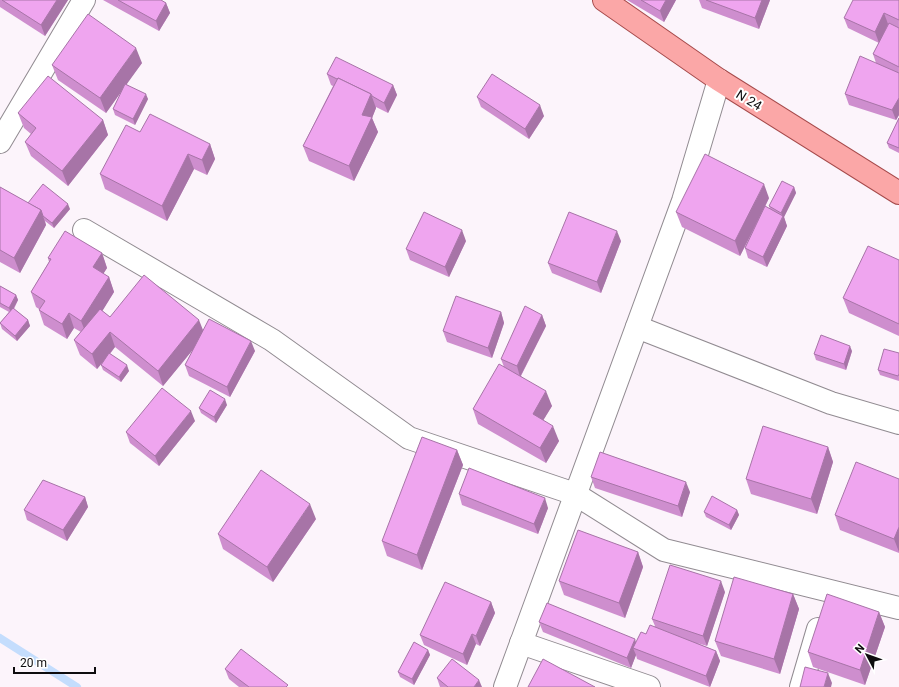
<svg xmlns="http://www.w3.org/2000/svg" width="899" height="687" font-family="Roboto,sans-serif">
	<style>
		.lines { fill: none; stroke-linecap: round; stroke-linejoin: round }
		.stream { stroke: #c4ddfd; stroke-width: 8 }
		.street-casing { stroke: #918b91; stroke-width: 24 }
		.primary-casing { stroke: #a64a4b; stroke-width: 24 }
		.street { stroke: #fff; stroke-width: 22 }
		.primary { stroke: #fba7a7; stroke-width: 22 }
		.wall { fill: #ce8ece }
		.shaded-wall { fill: #a774a7 }
		.building { fill: #efa5ef; stroke: #a774a7 }
		.labels { text-anchor: middle; dominant-baseline: central; stroke-width: 4; stroke-linejoin: round; paint-order: stroke }
		.street-label { font-size: 13px; fill: #0e0c0e; stroke: #fff }
	</style>
	<rect width="100%" height="100%" fill="#fcf4fb"/>
	<g class="lines">
		<polyline class="stream" points="0,638 77,687"/>
		<defs>
			<g id="street">
				<polyline points="0,142 84,0"/>
				<polyline points="84,230 272,340 409,438 575,494 664,550 899,608"/>
				<polyline points="637,327 831,403 899,423"/>
				<polyline points="521,643 649,687"/>
				<polyline points="505,687 683,201 719,80"/>
				<polyline points="801,687 818,629"/>
			</g>
			<polyline id="primary" points="604,0 719,80 899,193"/>
		</defs>
		<use href="#street" class="street-casing"/>
		<use href="#primary" class="primary-casing"/>
		<use href="#street" class="street"/>
		<use href="#primary" class="primary"/>
	</g>
	<g class="wall">
		<polygon points="0,0 68,0 45,36 0,7"/>
		<polygon points="103,0 161,0 166,3 170,13 159,31"/>
		<polygon points="627,0 676,0 664,22"/>
		<polygon points="699,0 770,0 759,29 702,8"/>
		<polygon points="899,0 899,115 896,120 849,105 845,94 876,63 873,54 879,43 848,28 844,18"/>
		<polygon points="142,63 126,84 148,99 135,125 115,115 113,109 123,89 106,113 58,80 52,65"/>
		<polygon points="327,74 393,85 397,95 388,113 376,107 376,108 372,118 378,132 354,181 309,161 303,146 333,86 331,85"/>
		<polygon points="477,97 544,116 529,139 481,107"/>
		<polygon points="18,113 103,120 108,135 68,186 31,156 25,142 31,134 24,128"/>
		<polygon points="899,118 899,153 889,148 887,143"/>
		<polygon points="140,132 210,144 215,159 207,175 194,169 167,221 105,189 100,174"/>
		<polygon points="0,187 28,203 70,209 54,228 45,221 46,225 20,273 0,262"/>
		<polygon points="794,187 796,193 784,217 787,226 767,267 748,258 745,248 752,233 740,256 682,227 676,212 769,198 765,207 770,209 769,206"/>
		<polygon points="466,241 449,277 410,260 406,249"/>
		<polygon points="621,241 601,293 552,273 548,263"/>
		<polygon points="102,253 107,268 103,274 109,277 114,292 102,311 110,317 203,330 255,351 230,397 189,376 185,365 194,348 163,386 115,347 110,354 129,371 121,382 103,370 101,365 104,361 97,369 80,355 74,340 81,332 74,328 67,339 44,325 39,310 39,309 36,307 31,292 49,262 48,258"/>
		<polygon points="899,260 899,336 849,313 843,298"/>
		<polygon points="0,286 16,295 18,300 14,309 28,320 30,326 17,341 2,329 0,323 9,312 0,307"/>
		<polygon points="501,312 504,323 492,358 447,342 443,331"/>
		<polygon points="542,315 546,326 521,376 552,406 543,420 559,441 546,463 478,424 473,409 504,367 501,359"/>
		<polygon points="852,351 846,370 816,360 814,354"/>
		<polygon points="899,353 899,381 880,375 878,370"/>
		<polygon points="227,405 216,423 201,413 199,408"/>
		<polygon points="195,421 159,466 130,443 126,432"/>
		<polygon points="828,447 833,462 817,514 751,494 746,479"/>
		<polygon points="457,450 463,465 422,570 387,556 382,541"/>
		<polygon points="591,477 690,492 682,517 595,488"/>
		<polygon points="899,479 899,553 840,530 835,515"/>
		<polygon points="459,494 548,508 538,534 462,505"/>
		<polygon points="85,497 88,507 67,541 27,520 24,510"/>
		<polygon points="737,510 739,515 731,530 706,517 704,512"/>
		<polygon points="316,519 273,582 223,549 218,534"/>
		<polygon points="638,552 643,567 625,618 564,595 559,581"/>
		<polygon points="725,592 707,646 697,643 716,651 720,661 710,687 637,659 636,655 631,668 543,632 539,622 636,643 655,626 652,619"/>
		<polygon points="793,594 799,609 780,674 721,656 715,641"/>
		<polygon points="491,602 495,613 480,646 476,644 467,665 424,645 420,635"/>
		<polygon points="879,612 885,627 865,685 813,667 808,652"/>
		<polygon points="428,650 430,655 414,685 400,677 398,672"/>
		<polygon points="225,669 288,687 239,687 229,679"/>
		<polygon points="437,678 482,687 440,687"/>
	</g>
	<g class="shaded-wall">
		<polygon points="57,0 68,0 45,36 41,25"/>
		<polygon points="666,0 676,0 664,22 660,11"/>
		<polygon points="762,0 770,0 759,29 755,18"/>
		<polygon points="166,3 170,13 159,31 156,21"/>
		<polygon points="884,13 888,24 879,43 875,32"/>
		<polygon points="136,48 142,63 106,113 100,98"/>
		<polygon points="393,85 397,95 388,113 384,103"/>
		<polygon points="146,94 148,99 135,125 133,119"/>
		<polygon points="371,94 376,108 372,118 378,132 354,181 349,166 362,115"/>
		<polygon points="899,98 899,115 896,120 892,110"/>
		<polygon points="540,105 544,116 529,139 525,129"/>
		<polygon points="103,120 108,135 68,186 62,171"/>
		<polygon points="210,144 215,159 207,175 202,160"/>
		<polygon points="188,154 194,169 167,221 162,206"/>
		<polygon points="764,184 769,198 740,256 735,241"/>
		<polygon points="794,187 796,193 784,217 787,226 767,267 763,257 783,217 781,213"/>
		<polygon points="68,204 70,209 54,228 52,223"/>
		<polygon points="41,210 46,225 20,273 14,258"/>
		<polygon points="462,230 466,241 449,277 445,267"/>
		<polygon points="617,231 621,241 601,293 597,282"/>
		<polygon points="102,253 107,268 98,282 93,267"/>
		<polygon points="109,277 114,292 87,336 81,321"/>
		<polygon points="16,295 18,300 11,313 9,308"/>
		<polygon points="501,312 504,323 492,358 488,348"/>
		<polygon points="69,313 74,328 67,339 62,324"/>
		<polygon points="542,315 546,326 520,377 517,366"/>
		<polygon points="28,320 30,326 17,341 15,336"/>
		<polygon points="199,320 205,335 163,386 158,371"/>
		<polygon points="110,332 115,347 97,369 92,354"/>
		<polygon points="251,341 255,351 230,397 227,387"/>
		<polygon points="850,346 852,351 846,370 844,364"/>
		<polygon points="127,365 129,371 121,382 119,377"/>
		<polygon points="546,391 552,406 538,429 533,414"/>
		<polygon points="225,399 227,405 216,423 214,417"/>
		<polygon points="191,411 195,421 159,466 155,456"/>
		<polygon points="553,426 559,441 546,463 540,448"/>
		<polygon points="828,447 833,462 817,514 811,499"/>
		<polygon points="457,450 463,465 422,570 417,555"/>
		<polygon points="686,482 690,492 682,517 678,506"/>
		<polygon points="85,497 88,507 67,541 63,530"/>
		<polygon points="545,498 548,508 538,534 534,524"/>
		<polygon points="310,504 316,519 273,582 267,567"/>
		<polygon points="737,510 739,515 731,530 729,525"/>
		<polygon points="899,527 899,552 894,539"/>
		<polygon points="638,552 643,567 625,618 619,603"/>
		<polygon points="721,581 725,592 707,646 703,636"/>
		<polygon points="793,594 799,609 780,674 774,659"/>
		<polygon points="491,602 495,613 480,646 476,636"/>
		<polygon points="879,612 885,627 865,685 860,670"/>
		<polygon points="472,634 476,644 467,665 463,654"/>
		<polygon points="635,639 638,649 633,648 636,655 631,668 627,658"/>
		<polygon points="428,650 430,655 414,685 412,679"/>
		<polygon points="716,651 720,661 710,687 706,676"/>
		<polygon points="828,673 832,683 831,687 824,687"/>
		<polygon points="479,680 482,687 474,687"/>
	</g>
	<g class="building">
		<polygon points="2,0 57,0 41,25"/>
		<polygon points="118,0 161,0 166,3 156,21"/>
		<polygon points="641,0 666,0 660,11"/>
		<polygon points="706,0 762,0 755,18"/>
		<polygon points="853,0 899,0 899,20 884,13 875,32 844,18"/>
		<polygon points="88,14 136,48 100,98 52,65"/>
		<polygon points="889,23 899,28 899,67 873,54"/>
		<polygon points="860,56 899,73 899,98 892,110 845,94"/>
		<polygon points="336,57 393,85 384,103 372,96 371,94 338,78 337,79 327,74"/>
		<polygon points="492,74 540,105 525,129 477,97"/>
		<polygon points="48,76 103,120 62,171 25,142 36,128 18,113"/>
		<polygon points="338,78 371,94 362,115 372,117 349,166 303,146"/>
		<polygon points="125,84 146,94 133,119 113,109"/>
		<polygon points="150,114 210,144 202,160 188,154 162,206 100,174 126,125 140,132"/>
		<polygon points="899,118 899,148 887,143"/>
		<polygon points="705,154 764,184 735,241 676,212"/>
		<polygon points="782,181 794,187 781,213 769,206"/>
		<polygon points="43,184 68,204 52,223 43,216 41,210 28,203"/>
		<polygon points="0,187 41,210 14,258 0,250"/>
		<polygon points="765,206 783,216 763,257 745,248"/>
		<polygon points="424,212 462,230 445,267 406,249"/>
		<polygon points="569,212 617,231 597,282 548,263"/>
		<polygon points="65,231 102,253 93,267 109,277 81,321 69,313 62,324 39,310 45,301 31,292 51,259 48,258"/>
		<polygon points="868,246 899,260 899,324 843,298"/>
		<polygon points="144,275 199,320 158,371 110,332 92,354 74,340 100,309 110,317"/>
		<polygon points="0,286 16,295 9,308 0,303"/>
		<polygon points="456,296 501,312 488,348 443,331"/>
		<polygon points="525,306 542,315 517,366 501,359"/>
		<polygon points="13,308 28,320 15,336 0,323"/>
		<polygon points="209,319 251,341 227,387 185,365"/>
		<polygon points="821,335 850,346 844,364 814,354"/>
		<polygon points="884,349 899,353 899,374 898,376 878,370"/>
		<polygon points="109,353 127,365 119,377 101,365"/>
		<polygon points="499,364 546,391 533,414 553,426 540,448 473,409"/>
		<polygon points="162,388 191,411 155,456 126,432"/>
		<polygon points="210,390 225,399 214,417 199,408"/>
		<polygon points="763,426 828,447 811,499 746,479"/>
		<polygon points="422,437 457,450 417,555 382,541"/>
		<polygon points="600,452 686,482 678,506 591,477"/>
		<polygon points="856,462 899,479 899,527 894,539 835,515"/>
		<polygon points="469,468 545,498 534,524 459,494"/>
		<polygon points="261,470 310,504 267,567 218,534"/>
		<polygon points="43,480 85,497 63,530 24,510"/>
		<polygon points="712,496 737,510 729,525 704,512"/>
		<polygon points="578,530 638,552 619,603 559,581"/>
		<polygon points="670,565 721,581 703,636 652,619"/>
		<polygon points="734,577 793,594 774,659 715,641"/>
		<polygon points="445,582 491,602 476,636 472,634 463,654 420,635"/>
		<polygon points="827,594 879,612 860,670 808,652"/>
		<polygon points="547,603 635,639 627,658 539,622"/>
		<polygon points="650,625 716,651 706,676 633,648 641,632 646,634"/>
		<polygon points="414,642 428,650 412,679 398,672"/>
		<polygon points="241,649 288,685 286,687 249,687 225,669"/>
		<polygon points="452,659 479,680 474,687 448,687 437,678"/>
		<polygon points="543,659 595,687 528,687"/>
		<polygon points="805,667 828,673 824,687 800,687"/>
	</g>
	<g class="labels">
		<g class="street-label">
			<text transform="translate(749 100) rotate(32)">N 24</text>
		</g>
	</g>
	<g transform="translate(867 655) rotate(311)" stroke="#ffffff" stroke-width="3" paint-order="stroke">
	<path d="M0-3L7 15L0 10L-7 15Z" fill="#0e0c0e"/>
	<text y="-6" font-size="11" font-weight="bold" text-anchor="middle" fill="#0e0c0e">N</text>
	</g>
	<path d="M14 667v6h81v-6" fill="none" stroke="#0e0c0e" stroke-width="2"/>
	<text x="20" y="667" font-size="12" fill="#0e0c0e" stroke="#ffffff" stroke-width="3" paint-order="stroke">20 m</text>
</svg>
